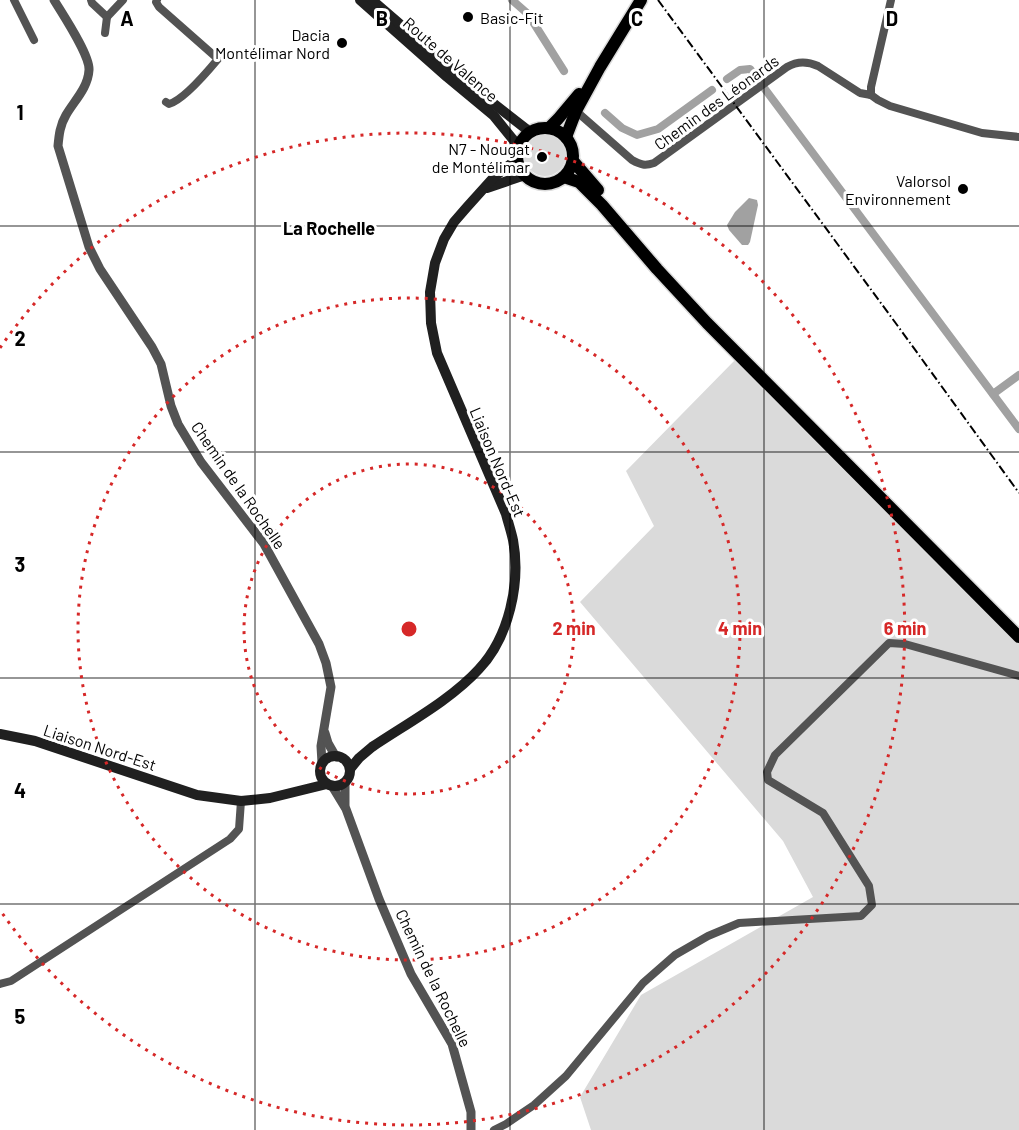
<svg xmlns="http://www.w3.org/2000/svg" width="1019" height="1130" font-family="Barlow,sans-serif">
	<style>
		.green { fill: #dadada }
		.water { fill: #a1a1a1 }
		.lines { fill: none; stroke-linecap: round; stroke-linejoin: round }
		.canal { stroke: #a1a1a1; stroke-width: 8 }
		.primary-casing { stroke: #dbdbdb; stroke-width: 15 }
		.minor { stroke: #535353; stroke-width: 8 }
		.tertiary { stroke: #535353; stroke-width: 9 }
		.secondary { stroke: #202020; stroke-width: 10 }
		.primary { stroke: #000; stroke-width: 12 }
		.rail { stroke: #000; stroke-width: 2; stroke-dasharray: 9 3 1.5 3; stroke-linecap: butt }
		.grid { fill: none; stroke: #000; stroke-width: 1.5; stroke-opacity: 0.55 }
		.ring { fill: none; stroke: #d62828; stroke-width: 3; stroke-dasharray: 3 6 }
		.poi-dot { fill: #000; stroke: #fff; stroke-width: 2 }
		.labels { text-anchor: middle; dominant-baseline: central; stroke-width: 6; stroke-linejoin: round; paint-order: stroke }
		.poi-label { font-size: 16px; fill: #000; stroke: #fff; text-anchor: end }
		.street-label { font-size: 16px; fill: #000; stroke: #fff }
		.neighbourhood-label { font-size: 18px; font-weight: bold; fill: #000; stroke: #fff }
		.grid-label { font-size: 20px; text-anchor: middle; font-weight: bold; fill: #000; stroke: #fff; stroke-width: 6; stroke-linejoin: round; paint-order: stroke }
		.centre { fill: #d62828; stroke: #fff; stroke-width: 3 }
		.ring-label { font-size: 18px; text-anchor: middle; font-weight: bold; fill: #d62828; stroke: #fff; stroke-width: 6; stroke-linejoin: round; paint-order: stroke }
	</style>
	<rect width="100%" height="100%" fill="#fff"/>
	<g class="green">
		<circle cx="545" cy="155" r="21"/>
		<polygon points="735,360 1019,641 1019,1130 591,1130 580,1097 641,995 813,897 783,841 580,602 654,526 626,471"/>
	</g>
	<polygon class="water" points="749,198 757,200 758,205 750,242 748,245 742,245 729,230 727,225 735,212"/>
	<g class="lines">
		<g class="canal">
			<polyline points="512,0 528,14 564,71"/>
			<polyline points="727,79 740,70 750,69 1019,429"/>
			<polyline points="605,113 622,128 637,135 658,129 712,90"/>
			<polyline points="993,394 1019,375"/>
		</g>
		<defs>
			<g id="primary">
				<circle cx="545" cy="156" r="28"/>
				<polyline points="549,128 558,119 579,94"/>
				<polyline points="566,137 576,111 600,67 641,0"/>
				<polyline points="573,161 598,190"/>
				<polyline points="564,177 579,182 602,205 657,269 707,323 1019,637"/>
			</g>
		</defs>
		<use href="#primary" class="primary-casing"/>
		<g class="minor">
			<polyline points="14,0 34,40"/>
			<polyline points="91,0 92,3 107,17 123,0"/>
			<path d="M157 0 156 2 159 7 218 59C208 71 184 100 169 104L166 102"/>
			<polyline points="105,33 107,17"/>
			<polyline points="871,95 871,87 891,0"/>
			<path d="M576 111 632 160C641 165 645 166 654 163L787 67C797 61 807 61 818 66L860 93 871 95 878 100 890 106 982 133 1019 137"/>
			<polyline points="0,984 11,981 230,839 239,829 241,801"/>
			<polyline points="494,1130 506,1124 534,1105 566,1076 643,983 675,955 708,936 739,923 861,916 872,905 869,886 823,813 768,780 767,772 775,755 889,643 905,644 1019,676"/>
		</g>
		<g class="tertiary">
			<path d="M54 0C63 15 90 55 89 70 88 88 74 101 66 115 60 125 59 135 58 146L89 247 100 269 152 347 161 364 171 406 178 424 201 462 264 544 319 644 326 663 331 687 321 746 322 763"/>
			<polyline points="325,733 328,743 336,757"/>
			<polyline points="345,783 345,806"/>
			<polyline points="332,786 346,809 379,899 411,974 452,1044 471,1112 471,1130"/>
		</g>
		<g class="secondary">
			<polyline points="360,0 447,77 494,116 519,147"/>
			<polyline points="372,0 480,93 530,132"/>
			<polyline points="487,188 525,175"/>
			<polyline points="0,734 35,741 197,795 241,801 270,798 327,784"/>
			<circle cx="335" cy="771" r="15"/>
			<path d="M350 769 359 758 372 747C406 724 451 700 479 669 509 637 521 583 513 540 511 531 508 522 506 514L437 353 431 323 430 292 435 263 444 239 454 222 467 207 494 177 517 159"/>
		</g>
		<use href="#primary" class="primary"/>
		<polyline class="rail" points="658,0 900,329 1019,493"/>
	</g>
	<path class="grid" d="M255 0V1130M510 0V1130M764 0V1130M0 226H1019M0 452H1019M0 678H1019M0 904H1019"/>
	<g class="ring">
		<circle cx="409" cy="629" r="165"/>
		<circle cx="409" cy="629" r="331"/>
		<path d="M0 348A496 496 0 1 1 0 910"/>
	</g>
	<g class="poi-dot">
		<circle cx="468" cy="17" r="6"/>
		<circle cx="342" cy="43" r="6"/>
		<circle cx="542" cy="157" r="6"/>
		<circle cx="963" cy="189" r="6"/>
	</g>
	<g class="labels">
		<g class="poi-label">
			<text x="480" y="17" text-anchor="start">Basic-Fit</text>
			<text x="330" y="34">Dacia<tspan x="330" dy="18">Montélimar Nord</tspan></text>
			<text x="530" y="148">N7 - Nougat<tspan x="530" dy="18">de Montélimar</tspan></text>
			<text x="951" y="180">Valorsol<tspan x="951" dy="18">Environnement</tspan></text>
		</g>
		<g class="street-label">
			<text transform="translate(451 59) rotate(41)">Route de Valence</text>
			<text transform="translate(716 102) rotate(-36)">Chemin des Léonards</text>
			<text transform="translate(498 462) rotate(67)">Liaison Nord-Est</text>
			<text transform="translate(239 485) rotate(55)">Chemin de la Rochelle</text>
			<text transform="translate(100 747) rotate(18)">Liaison Nord-Est</text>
			<text transform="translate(434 978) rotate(64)">Chemin de la Rochelle</text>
		</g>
		<g class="neighbourhood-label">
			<text x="329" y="228">La Rochelle</text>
		</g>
	</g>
	<g class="grid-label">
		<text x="127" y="26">A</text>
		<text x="382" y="26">B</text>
		<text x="637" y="26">C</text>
		<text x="892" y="26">D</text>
		<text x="20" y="120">1</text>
		<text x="20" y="346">2</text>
		<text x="20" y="572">3</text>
		<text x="20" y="798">4</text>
		<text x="20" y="1024">5</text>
	</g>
	<circle cx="409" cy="629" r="9" class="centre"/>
	<g class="ring-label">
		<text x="574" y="635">2 min</text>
		<text x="740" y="635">4 min</text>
		<text x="905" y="635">6 min</text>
	</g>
</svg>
